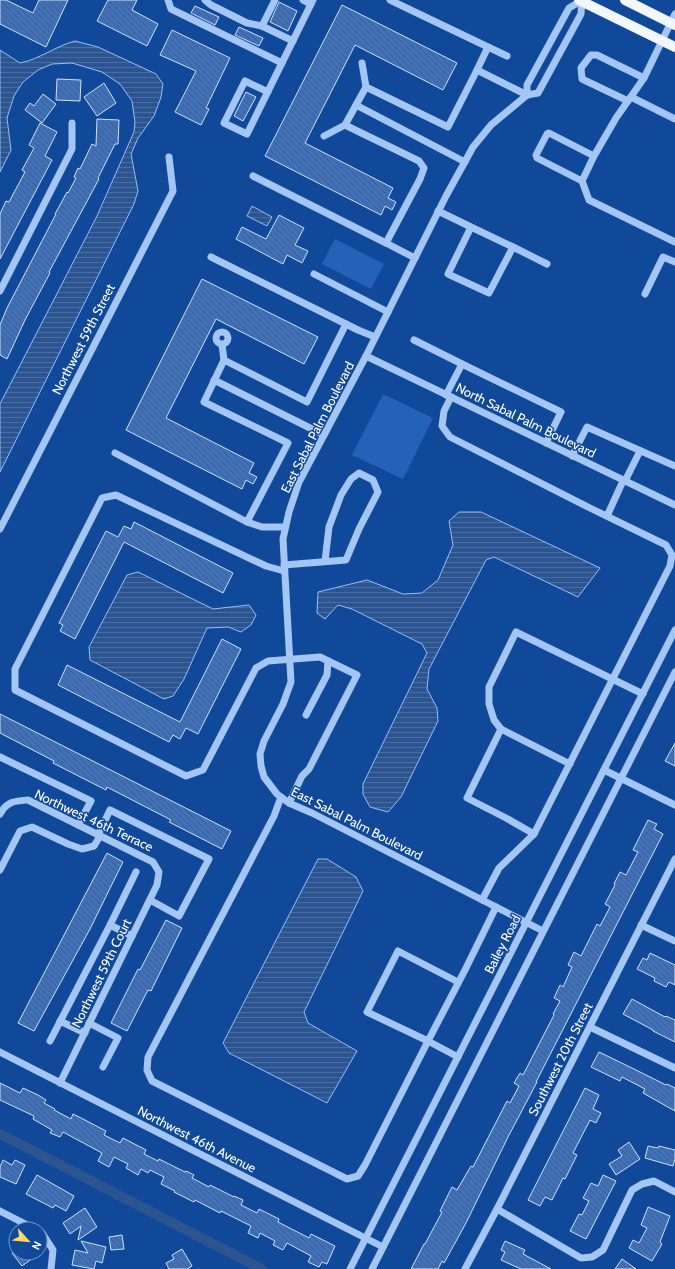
<svg xmlns="http://www.w3.org/2000/svg" width="675" height="1269" font-family="Cabin,sans-serif">
	<style>
		.pitch { fill: #2462b8 }
		.water { fill: url(#water-rules); stroke: #96c0f7 }
		.lines { fill: none; stroke-linecap: round; stroke-linejoin: round }
		.canal { stroke: #2b5490; stroke-width: 10 }
		.building { fill: url(#building-back-hatch); stroke: #cde1fe }
		.minor { stroke: #a4c6f4; stroke-width: 7 }
		.major { stroke: #f1f6ff; stroke-width: 10 }
		.labels { text-anchor: middle; dominant-baseline: central; stroke-width: 3; stroke-linejoin: round; paint-order: stroke }
		.street-label { font-size: 13px; fill: #fff; stroke: #11499a }
	</style>
	<defs>
		<pattern id="water-rules" width="6" height="5" patternUnits="userSpaceOnUse"><rect width="6" height="5" fill="#2b5490"/><path d="M0 2.5h6" fill="none" stroke="#4b6ea1"/></pattern>
		<pattern id="building-back-hatch" width="6" height="6" patternUnits="userSpaceOnUse"><rect width="6" height="6" fill="#3a72c1"/><path d="M-1 5l2 2M0 0l6 6M5-1l2 2" fill="none" stroke="#435f86"/></pattern>
	</defs>
	<rect width="100%" height="100%" fill="#11499a"/>
	<g class="pitch">
		<polygon points="335,239 384,264 371,289 322,264"/>
		<polygon points="383,394 433,418 403,479 352,455"/>
	</g>
	<g class="water">
		<path d="M75 41 98 47 156 74 163 84 161 97 154 116 138 138 131 154 138 191 134 204 0 472V404L97 216 134 132 135 122 132 101 120 84 102 72 72 63 52 64 38 70 23 82 14 96 7 118 11 150 0 172V50L20 63C40 59 56 46 75 41Z"/>
		<polygon points="252,206 272,217 267,226 247,216"/>
		<polygon points="459,512 481,512 600,568 578,597 494,557 486,560 429,669 427,689 437,708 438,721 401,797 388,812 370,807 363,794 363,784 427,653 422,644 352,609 338,605 325,619 317,613 318,592 367,580 403,594 422,593 438,580 453,545 449,521"/>
		<polygon points="138,572 213,609 249,605 256,615 251,625 241,632 228,627 207,628 184,679 173,696 164,699 90,660 89,647 127,575"/>
		<polygon points="318,859 327,859 356,877 363,891 304,1012 308,1023 357,1051 327,1103 229,1053 223,1043"/>
	</g>
	<g class="lines">
		<polyline class="canal" points="0,1134 262,1269"/>
	</g>
	<g class="building">
		<polygon points="0,0 6,0 33,13 39,0 68,0 46,47 0,24"/>
		<polygon points="108,0 137,0 132,10 158,24 147,46 97,21"/>
		<polygon points="279,2 297,11 288,31 270,22"/>
		<polygon points="342,5 457,63 443,90 355,45 305,143 393,188 388,198 396,202 392,210 385,206 381,215 265,156"/>
		<polygon points="195,6 219,17 215,25 191,13"/>
		<polygon points="239,27 263,38 259,46 235,35"/>
		<polygon points="172,30 230,58 206,108 209,109 201,125 175,112 196,71 160,55"/>
		<polygon points="57,79 81,80 80,101 56,100"/>
		<polygon points="104,83 116,103 97,116 84,97"/>
		<polygon points="246,92 256,97 243,121 234,116"/>
		<polygon points="43,94 56,104 42,123 25,110 30,103 34,106"/>
		<polygon points="97,119 119,120 118,144 115,144 98,178 99,179 49,272 50,273 25,320 7,359 0,355 0,325 7,308 56,214 55,214 67,192 68,193 76,178 74,177 78,168 80,169 92,144 96,146"/>
		<polygon points="40,123 57,132 45,156 52,160 0,259 0,214 6,201 9,202 25,172 22,170 34,148 29,145"/>
		<polygon points="279,215 304,228 295,245 308,251 302,263 287,255 283,264 236,239 242,227 266,239"/>
		<polygon points="202,279 318,337 304,364 216,319 166,418 254,463 249,473 257,477 253,484 246,480 242,489 126,430"/>
		<polygon points="134,522 233,573 223,593 124,542 75,639 60,631 63,625 59,623 106,531 118,537 124,526 131,529"/>
		<polygon points="222,639 241,649 198,734 186,728 180,739 173,735 169,742 58,685 67,665 180,722"/>
		<polygon points="0,714 231,831 222,849 169,822 171,820 107,787 106,790 53,763 54,761 0,733"/>
		<polygon points="675,743 675,766 665,761"/>
		<polygon points="648,820 657,824 654,829 663,834 536,1082 537,1082 508,1137 466,1223 444,1263 442,1261 438,1269 411,1269 424,1244 425,1244 442,1212 440,1211 452,1187 457,1190 471,1166 473,1167 507,1101 510,1103 519,1086 514,1083 520,1073 523,1075 554,1015 553,1014 560,1001 554,998 560,985 563,987 572,967 568,965 574,952 581,956 597,924 600,926 610,907 605,904 615,885 614,884 620,872 626,875 638,852 633,850"/>
		<polygon points="107,853 123,862 90,929 34,1031 18,1023"/>
		<polygon points="166,920 182,928 151,991 148,990 127,1031 111,1023 138,969 140,970"/>
		<polygon points="650,953 675,965 675,985 669,982 666,987 654,981 655,978 637,969 643,958 647,960"/>
		<polygon points="632,999 665,1017 666,1016 675,1020 675,1042 653,1031 653,1030 623,1014"/>
		<polygon points="599,1052 634,1069 666,1085 667,1084 675,1088 675,1111 643,1093 645,1089 622,1077 620,1081 591,1067"/>
		<polygon points="0,1083 20,1093 23,1088 38,1095 46,1100 44,1103 55,1109 54,1110 71,1119 73,1114 81,1118 106,1131 104,1135 120,1143 123,1138 146,1150 144,1154 158,1161 159,1159 185,1172 186,1171 194,1175 192,1178 209,1187 210,1185 234,1197 234,1196 243,1200 241,1205 257,1213 259,1209 279,1219 278,1222 309,1238 311,1234 335,1246 327,1264 322,1262 319,1267 308,1262 311,1256 287,1243 283,1250 273,1245 275,1241 260,1233 258,1238 248,1233 251,1226 221,1211 220,1213 195,1200 194,1202 174,1192 175,1191 161,1184 164,1177 150,1170 148,1173 141,1169 138,1175 126,1168 128,1164 114,1157 109,1167 98,1161 102,1153 63,1132 60,1137 50,1133 52,1130 33,1119 34,1116 0,1100"/>
		<polygon points="585,1088 599,1095 593,1109 601,1113 596,1123 590,1120 573,1153 577,1155 565,1179 563,1178 552,1200 545,1197 540,1206 528,1200"/>
		<polygon points="629,1142 640,1159 616,1175 609,1164 622,1156 618,1150"/>
		<polygon points="648,1146 658,1148 659,1146 675,1150 675,1159 673,1166 645,1158"/>
		<polygon points="3,1160 12,1165 15,1160 25,1165 16,1184 0,1177 0,1167"/>
		<polygon points="37,1175 74,1196 66,1211 55,1205 53,1208 26,1194"/>
		<polygon points="603,1175 616,1181 586,1239 570,1231 579,1214 582,1215 589,1201 583,1198 591,1183 598,1186"/>
		<polygon points="648,1207 670,1216 660,1242 662,1244 652,1261 629,1248 633,1240 639,1243 647,1228 641,1225"/>
		<polygon points="85,1208 97,1227 78,1240 81,1226 70,1234 63,1223"/>
		<polygon points="122,1235 124,1249 111,1250 109,1237"/>
		<polygon points="81,1241 106,1247 102,1263 96,1261 94,1269 72,1265 75,1250 88,1253"/>
		<polygon points="505,1241 525,1250 523,1254 551,1269 521,1269 501,1260 505,1252 501,1250"/>
		<polygon points="182,1249 192,1266 187,1269 169,1269 166,1263 174,1259 172,1255"/>
		<polygon points="12,1253 29,1253 33,1258 22,1266"/>
		<polygon points="622,1259 636,1269 615,1269"/>
	</g>
	<g class="lines">
		<g class="minor">
			<polyline points="168,0 171,9 282,63"/>
			<polyline points="205,0 211,5 247,23 262,26"/>
			<polyline points="275,0 262,26 293,41"/>
			<polyline points="303,0 311,4"/>
			<polyline points="390,0 488,47 477,70 527,95"/>
			<polyline points="488,47 507,56"/>
			<polyline points="362,63 366,87"/>
			<polyline points="268,92 245,81 224,123 247,134 313,0"/>
			<polyline points="527,95 527,85 569,8 581,1"/>
			<polyline points="631,97 675,119"/>
			<polyline points="628,101 582,79 581,68 591,55 597,55 644,78"/>
			<polyline points="356,105 465,162"/>
			<polyline points="324,136 345,125"/>
			<polyline points="594,156 549,133 547,134 536,155 537,158 582,181 594,156 616,118 644,78 675,14"/>
			<polyline points="253,176 386,243"/>
			<polyline points="582,181 589,200 675,242"/>
			<polyline points="438,211 471,227 448,274 489,293 513,247 471,227"/>
			<polyline points="513,247 547,264"/>
			<polyline points="211,257 358,330 375,337"/>
			<polyline points="415,258 386,243 420,179 424,168 419,161 345,125 366,87 448,127 477,70"/>
			<polyline points="314,274 388,312"/>
			<polyline points="0,291 72,149 72,123"/>
			<polyline points="645,294 663,257 675,262"/>
			<circle cx="222" cy="338" r="6"/>
			<polyline points="414,340 462,364 446,395"/>
			<polyline points="222,345 224,360"/>
			<polyline points="366,356 675,505"/>
			<polyline points="462,364 561,412 546,443"/>
			<polyline points="214,380 324,435"/>
			<polyline points="451,397 444,411 442,426 450,437 592,509 666,545 672,555 670,566 534,834 499,868 482,900"/>
			<polyline points="115,453 247,522 288,443 204,402 224,360 307,402 346,324"/>
			<polyline points="572,456 587,427 675,466"/>
			<polyline points="625,481 640,451"/>
			<polyline points="607,516 623,481"/>
			<polyline points="247,522 262,527 285,527"/>
			<polyline points="0,529 173,191 169,157"/>
			<polyline points="284,565 346,560 359,529 378,492 373,480 359,473 351,479 341,495 329,527 325,561"/>
			<polyline points="284,571 266,566 116,495 102,498 15,669 15,690 186,776 203,770 256,668 268,661 320,657 357,675 309,769 302,776 289,803"/>
			<polyline points="306,715 327,675 328,661"/>
			<polyline points="501,729 494,720 489,704 489,687 516,632 643,694"/>
			<polyline points="0,757 91,801 78,825"/>
			<polyline points="604,770 675,805"/>
			<polyline points="281,797 274,816 148,1057 147,1070 152,1081 347,1179 358,1176 365,1165 428,1041 458,1057"/>
			<path d="M0 814C7 801 15 801 28 800L153 862 159 872 157 885 60 1083"/>
			<polyline points="534,834 506,818 467,798 501,729 570,764"/>
			<polyline points="98,835 110,810 209,859 179,916 150,900"/>
			<polyline points="0,870 20,831 32,827 68,844 82,849 94,846 100,836"/>
			<polyline points="110,925 136,872"/>
			<polyline points="641,925 675,941"/>
			<polyline points="543,931 312,813 289,803 277,794 264,777 261,766 260,754 264,741 283,704 291,682 283,539 289,512 299,482 366,356 446,196 473,147 491,125 527,95 538,93 581,14 582,0"/>
			<polyline points="458,982 398,951 367,1012 428,1041 465,970 496,907"/>
			<polyline points="60,1021 85,1033"/>
			<polyline points="89,1023 118,1038 103,1067"/>
			<polyline points="590,1027 675,1068"/>
			<polyline points="50,1041 110,925 132,936"/>
			<polyline points="0,1052 383,1247"/>
			<polyline points="497,1209 581,1258 592,1257 603,1250 632,1190 642,1184 654,1181 675,1192"/>
			<polyline points="0,1211 35,1229"/>
			<polyline points="40,1232 42,1233 53,1250 51,1269"/>
			<polyline points="350,1269 675,630"/>
			<polyline points="372,1269 675,672"/>
			<polyline points="465,1269 497,1209 675,859"/>
		</g>
		<g class="major">
			<polyline points="579,0 675,47"/>
			<polyline points="625,0 675,25"/>
		</g>
	</g>
	<g class="labels">
		<g class="street-label">
			<text transform="translate(83 339) rotate(-63)">Northwest 59th Street</text>
			<text transform="translate(526 420) rotate(26)">North Sabal Palm Boulevard</text>
			<text transform="translate(317 427) rotate(-63)">East Sabal Palm Boulevard</text>
			<text transform="translate(94 820) rotate(25)">Northwest 46th Terrace</text>
			<text transform="translate(357 823) rotate(27)">East Sabal Palm Boulevard</text>
			<text transform="translate(502 944) rotate(-63)">Bailey Road</text>
			<text transform="translate(101 973) rotate(-64)">Northwest 59th Court</text>
			<text transform="translate(560 1059) rotate(-63)">Southwest 20th Street</text>
			<text transform="translate(197 1139) rotate(27)">Northwest 46th Avenue</text>
		</g>
	</g>
	<g transform="translate(28 1241) rotate(117)"><circle r="19" fill="#11499a" stroke="#7092c2"/>
	<path d="M0-3L7 15L0 10L-7 15Z" fill="#ffd867"/>
	<text y="-6" font-size="11" font-weight="bold" text-anchor="middle" fill="#ffffff">N</text>
	</g>
</svg>
